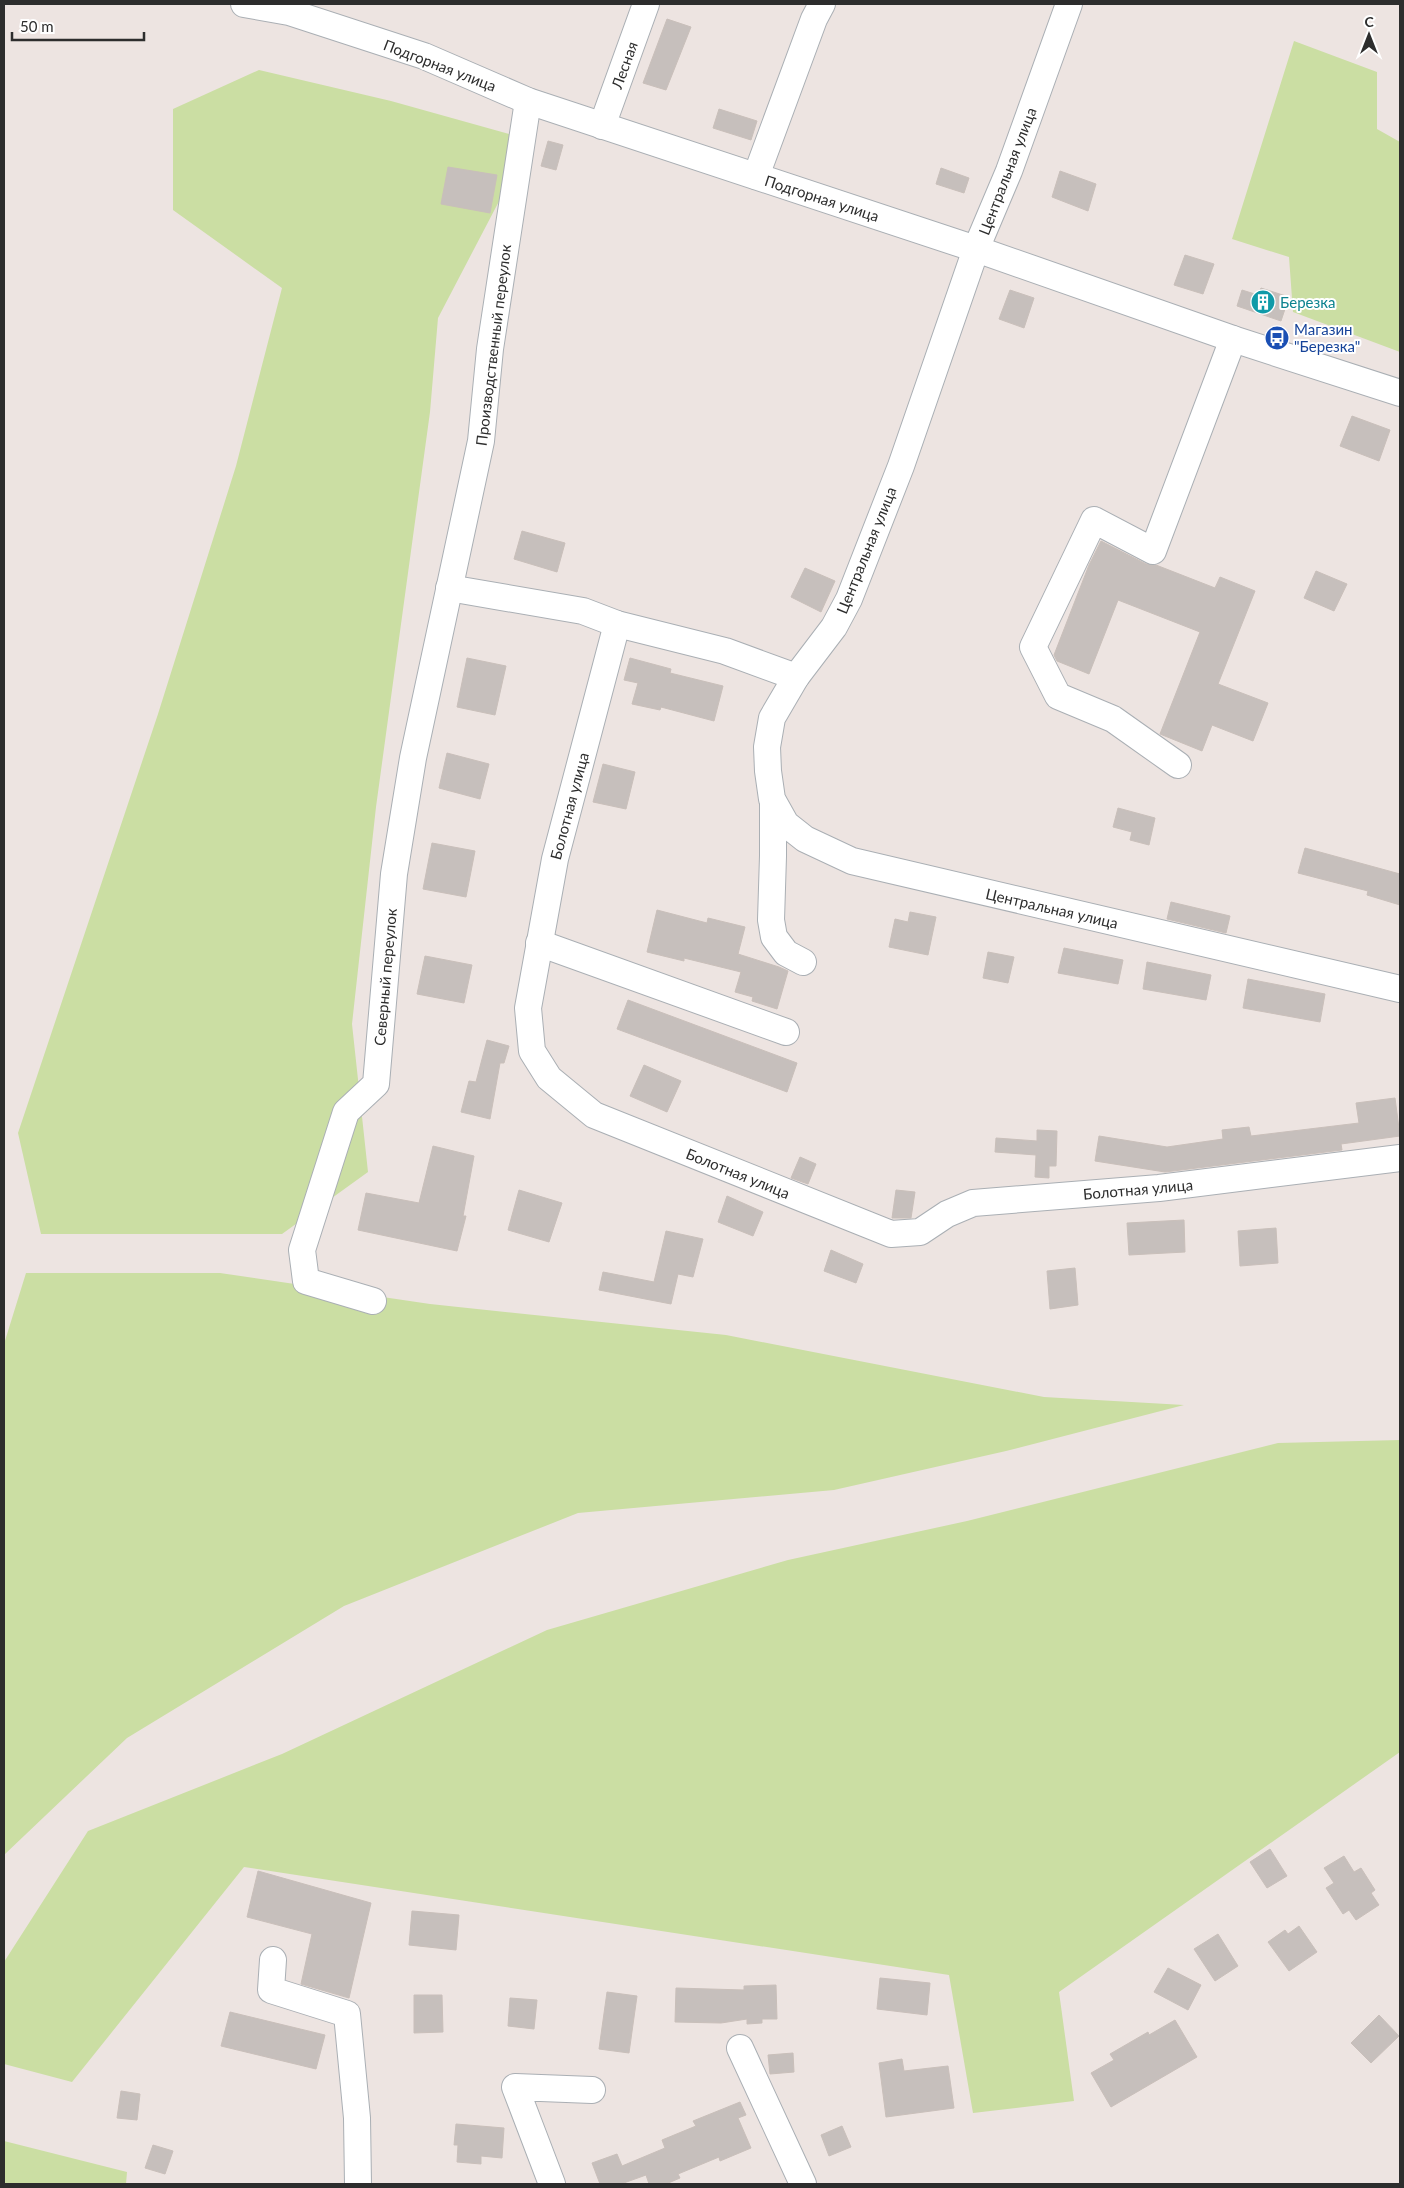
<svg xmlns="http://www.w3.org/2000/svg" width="1404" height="2188" font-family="Lato,sans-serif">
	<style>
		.green { fill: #cbdea3 }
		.building { fill: #c6bfbc; stroke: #c9bfba }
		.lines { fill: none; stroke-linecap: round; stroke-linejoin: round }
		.minor-casing { stroke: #aaafb4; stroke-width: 28 }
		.minor { stroke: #fff; stroke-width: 26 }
		.labels { text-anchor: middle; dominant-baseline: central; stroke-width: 4; stroke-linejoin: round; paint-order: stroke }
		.street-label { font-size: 15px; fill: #2d2d2d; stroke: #fff }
		.culture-label { font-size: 15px; fill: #0d838f; stroke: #fff; text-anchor: start }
		.transit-label { font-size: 15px; fill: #164399; stroke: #fff; text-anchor: start }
	</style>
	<rect width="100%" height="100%" fill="#ede4e1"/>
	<g class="green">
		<polygon points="1294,41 1377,72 1377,129 1400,142 1400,352 1293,312 1289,257 1232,239"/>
		<polygon points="259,70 391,101 531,140 438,318 430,412 376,807 352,1024 368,1172 282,1234 41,1234 18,1133 158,714 236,466 282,288 173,210 173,109"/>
		<polygon points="26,1273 220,1273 430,1304 726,1335 1044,1397 1184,1405 1006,1451 834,1490 578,1513 344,1606 127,1738 4,1855 4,1344"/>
		<polygon points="1400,1440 1400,1752 1059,1992 1074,2101 973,2113 949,1975 244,1867 72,2082 4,2064 4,1962 88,1831 282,1754 547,1630 788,1560 967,1521 1278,1443"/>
		<polygon points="4,2141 127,2172 126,2184 4,2184"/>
	</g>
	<g class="building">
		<polygon points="667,19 691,27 666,90 643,83"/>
		<polygon points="719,109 757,121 751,140 713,128"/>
		<polygon points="548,141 563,145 556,170 541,166"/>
		<polygon points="448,167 497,175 490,213 441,204"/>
		<polygon points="941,168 969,178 964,193 936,184"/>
		<polygon points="1060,171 1096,184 1088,211 1052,197"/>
		<polygon points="1185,255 1214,264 1203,294 1174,285"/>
		<polygon points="1261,288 1289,297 1281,321 1237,306 1242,290 1258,295"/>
		<polygon points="1010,290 1034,298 1024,328 999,319"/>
		<polygon points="1352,416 1390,430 1379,461 1340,446"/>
		<polygon points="522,531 565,543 557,572 514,559"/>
		<polygon points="1101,541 1146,564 1156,565 1215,588 1220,577 1255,591 1218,684 1268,703 1253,741 1212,725 1202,751 1160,734 1200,632 1118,600 1089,674 1057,661 1054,655 1089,565"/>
		<polygon points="805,568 835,581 821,612 791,597"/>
		<polygon points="1316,571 1347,584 1334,611 1304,598"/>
		<polygon points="467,658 506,666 495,715 457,707"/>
		<polygon points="630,658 671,669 670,673 723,686 714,721 661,707 660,710 632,704 638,683 624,680"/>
		<polygon points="447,753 489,764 480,799 439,788"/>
		<polygon points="603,764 635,772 626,809 593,802"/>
		<polygon points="1118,808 1155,818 1149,845 1130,840 1132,832 1113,827"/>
		<polygon points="432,843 475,851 466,897 423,889"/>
		<polygon points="1305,848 1400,874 1400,905 1367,895 1368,891 1298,873"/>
		<polygon points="1171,902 1230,916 1226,933 1167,919"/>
		<polygon points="657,910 707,923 708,918 745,927 738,954 779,967 788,971 777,1009 752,1001 753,997 735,992 741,972 684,958 684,961 647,952"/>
		<polygon points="910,912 936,917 928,955 889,947 895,919 908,922"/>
		<polygon points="1064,948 1123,960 1118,984 1058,973"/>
		<polygon points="988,952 1014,957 1008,983 983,978"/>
		<polygon points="425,956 472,965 464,1003 417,994"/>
		<polygon points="1147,962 1211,975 1206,1000 1143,989"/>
		<polygon points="1248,979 1325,994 1320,1022 1243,1008"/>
		<polygon points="628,1000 797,1063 787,1092 617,1029"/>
		<polygon points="487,1040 509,1046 504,1063 500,1063 490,1119 461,1112 469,1081 476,1082"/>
		<polygon points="644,1065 681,1081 667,1112 630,1096"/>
		<polygon points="1395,1098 1400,1136 1341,1144 1342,1150 1165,1172 1095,1161 1099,1136 1167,1147 1223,1139 1222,1130 1249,1127 1251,1136 1359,1123 1356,1103"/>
		<polygon points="1037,1130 1057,1131 1056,1166 1049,1166 1049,1178 1035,1177 1036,1155 995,1152 996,1138 1037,1141"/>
		<polygon points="433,1146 474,1156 463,1216 466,1216 457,1251 358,1230 366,1193 419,1203"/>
		<polygon points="800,1157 816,1164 808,1184 791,1178"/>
		<polygon points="519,1190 562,1203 549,1242 508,1230"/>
		<polygon points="896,1190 915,1192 911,1218 892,1218"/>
		<polygon points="727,1196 763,1212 753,1236 718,1222"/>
		<polygon points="1184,1220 1185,1252 1129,1255 1127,1223"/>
		<polygon points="1276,1228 1278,1263 1240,1266 1238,1231"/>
		<polygon points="666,1231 703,1239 693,1277 678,1274 671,1304 599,1290 603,1272 654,1282"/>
		<polygon points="831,1250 863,1264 856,1283 824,1271"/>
		<polygon points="1075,1268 1078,1305 1050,1309 1047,1271"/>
		<polygon points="1270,1849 1287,1876 1267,1888 1250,1862"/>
		<polygon points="1344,1856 1354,1872 1361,1868 1375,1890 1371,1893 1379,1905 1356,1920 1349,1910 1343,1914 1326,1888 1334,1883 1324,1868"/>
		<polygon points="258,1871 371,1903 349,1998 301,1984 312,1934 247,1917"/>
		<polygon points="412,1911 459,1915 456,1950 409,1945"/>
		<polygon points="1299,1926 1317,1952 1289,1971 1268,1942 1285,1930 1288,1934"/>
		<polygon points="1218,1934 1238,1966 1215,1981 1194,1949"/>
		<polygon points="1168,1968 1201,1985 1188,2010 1154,1992"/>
		<polygon points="880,1978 930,1983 927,2015 877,2009"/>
		<polygon points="776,1985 777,2019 762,2019 762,2023 747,2024 747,2019 721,2023 675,2022 676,1988 744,1990 744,1986"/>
		<polygon points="607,1992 637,1996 629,2053 599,2049"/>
		<polygon points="414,1995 442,1995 443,2032 414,2033"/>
		<polygon points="510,1998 537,2000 534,2029 508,2026"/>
		<polygon points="230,2012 325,2035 316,2069 221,2046"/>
		<polygon points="1379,2015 1399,2036 1371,2063 1351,2043"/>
		<polygon points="1175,2020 1197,2057 1111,2107 1091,2073 1114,2060 1110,2054 1148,2032 1149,2035"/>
		<polygon points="793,2053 794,2072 770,2074 768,2055"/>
		<polygon points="902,2059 904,2071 948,2066 954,2108 886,2117 879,2063"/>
		<polygon points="121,2091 140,2094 137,2120 117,2118"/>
		<polygon points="740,2102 746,2115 738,2118 751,2148 720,2161 719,2157 678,2174 680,2178 666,2184 649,2184 646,2175 621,2184 600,2184 592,2163 617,2154 622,2166 665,2148 662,2140 696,2126 693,2121"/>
		<polygon points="456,2124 504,2128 502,2158 481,2156 481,2164 457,2162 458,2145 454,2145"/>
		<polygon points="842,2126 851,2147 829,2156 821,2135"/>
		<polygon points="153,2145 173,2151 165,2174 145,2168"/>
	</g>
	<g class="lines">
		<defs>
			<g id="minor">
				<polyline points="244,4 289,12 424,56 528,101 976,249 1233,339 1400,393"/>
				<polyline points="1069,4 1009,171 976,249 901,466 849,599 834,627 796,677 772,718 767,747 768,771 772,799 786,824 805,839 852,861 1400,989"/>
				<polyline points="602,126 646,4"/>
				<polyline points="756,176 814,19 822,4"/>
				<polyline points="449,588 583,611 617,624 725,651 796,677"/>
				<polyline points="617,624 555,859 528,1008 532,1051 549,1078 594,1115 891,1234 920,1232 947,1214 973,1203 1159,1188 1400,1158"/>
				<polyline points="1178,765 1113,719 1058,696 1033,647 1094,520 1153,551 1233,339"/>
				<polyline points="773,802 773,856 771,920 774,937 786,953 803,962"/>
				<polyline points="539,943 786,1032"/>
				<polyline points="373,1301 306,1281 302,1250 346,1112 376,1084 394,874 413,758 481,441 490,349 528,101"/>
				<polyline points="273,1960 271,1990 347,2014 357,2118 358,2184"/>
				<polyline points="740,2048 803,2184"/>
				<polyline points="552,2184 515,2087 592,2090"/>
			</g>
		</defs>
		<use href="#minor" class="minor-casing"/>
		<use href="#minor" class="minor"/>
	</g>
	<defs>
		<symbol id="building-disc" viewBox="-11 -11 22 22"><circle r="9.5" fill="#0f9aa8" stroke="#fff"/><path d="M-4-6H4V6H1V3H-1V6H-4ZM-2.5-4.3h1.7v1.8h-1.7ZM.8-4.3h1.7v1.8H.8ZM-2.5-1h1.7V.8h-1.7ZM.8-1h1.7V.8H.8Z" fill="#fff"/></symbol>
		<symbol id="bus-disc" viewBox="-11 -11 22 22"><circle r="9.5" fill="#1a4fb4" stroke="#fff"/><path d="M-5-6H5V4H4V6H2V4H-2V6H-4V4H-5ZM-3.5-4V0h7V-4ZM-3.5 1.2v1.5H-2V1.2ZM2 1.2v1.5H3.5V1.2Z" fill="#fff"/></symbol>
	</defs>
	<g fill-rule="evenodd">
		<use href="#building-disc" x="1249" y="288" width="28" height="28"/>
		<use href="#bus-disc" x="1263" y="324" width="28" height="28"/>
	</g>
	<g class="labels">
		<g class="street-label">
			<text transform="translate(440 65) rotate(21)">Подгорная улица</text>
			<text transform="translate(624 65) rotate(-70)">Лесная</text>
			<text transform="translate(1007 171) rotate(-69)">Центральная улица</text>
			<text transform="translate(822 198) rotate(18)">Подгорная улица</text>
			<text transform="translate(493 345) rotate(-83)">Производственный переулок</text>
			<text transform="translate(866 550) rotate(-68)">Центральная улица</text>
			<text transform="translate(569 806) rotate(-75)">Болотная улица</text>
			<text transform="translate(1052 908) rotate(13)">Центральная улица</text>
			<text transform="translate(385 977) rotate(-85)">Северный переулок</text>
			<text transform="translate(738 1173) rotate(22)">Болотная улица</text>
			<text transform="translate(1138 1189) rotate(-5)">Болотная улица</text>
		</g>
		<g class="culture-label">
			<text x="1280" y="302">Березка</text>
		</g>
		<g class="transit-label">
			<text x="1294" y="329">Магазин<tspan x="1294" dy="17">"Березка"</tspan></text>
		</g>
	</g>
	<rect width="1404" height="2188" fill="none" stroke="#2d2d2d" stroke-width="10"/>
	<g transform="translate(1369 35)" stroke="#ffffff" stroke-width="4" paint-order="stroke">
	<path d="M0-4L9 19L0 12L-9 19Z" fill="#2d2d2d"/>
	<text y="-8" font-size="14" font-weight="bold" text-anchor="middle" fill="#2d2d2d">С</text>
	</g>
	<path d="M12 32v8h132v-8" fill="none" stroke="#2d2d2d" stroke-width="2.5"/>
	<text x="20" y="32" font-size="15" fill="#2d2d2d" stroke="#ffffff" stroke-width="4" paint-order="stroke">50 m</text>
</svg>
